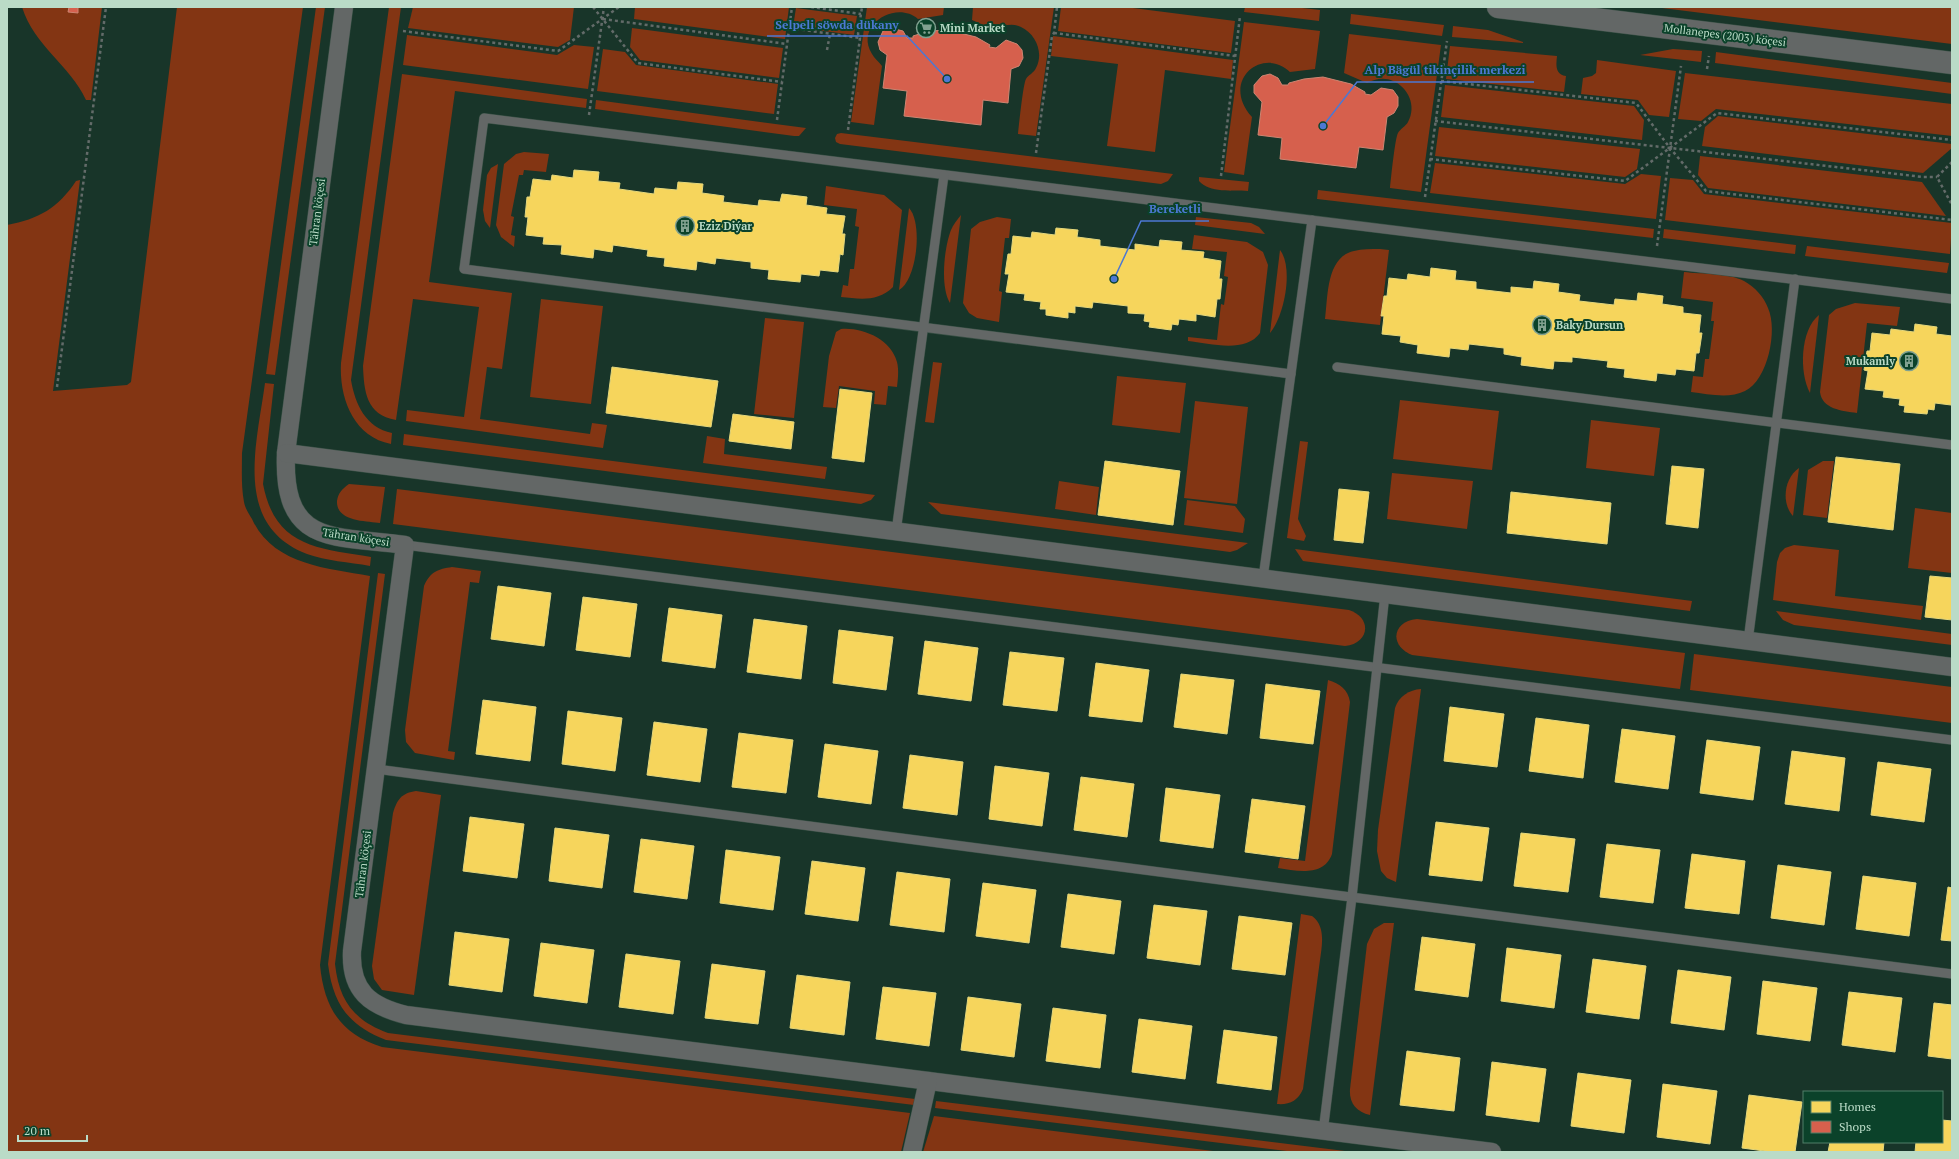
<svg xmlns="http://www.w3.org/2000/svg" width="1959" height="1159" font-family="'PT Serif',serif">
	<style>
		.green { fill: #833513 }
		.homes { fill: #f6d55c; stroke: #e4d77c }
		.shops { fill: #d6604d; stroke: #ce8572 }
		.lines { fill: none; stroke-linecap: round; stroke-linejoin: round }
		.service-casing { stroke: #385045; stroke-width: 10 }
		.minor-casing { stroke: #385045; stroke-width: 19 }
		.tertiary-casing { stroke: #385045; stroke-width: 23 }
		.path { stroke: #636b69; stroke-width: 2.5; stroke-dasharray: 3 3; stroke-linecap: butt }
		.service { stroke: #636766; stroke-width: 9 }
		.minor { stroke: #636766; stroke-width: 18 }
		.tertiary { stroke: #636766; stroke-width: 22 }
		.labels { text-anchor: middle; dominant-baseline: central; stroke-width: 4; stroke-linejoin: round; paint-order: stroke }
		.poi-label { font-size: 11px; font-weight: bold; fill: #badbc7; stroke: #0b422a; text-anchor: start }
		.street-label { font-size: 11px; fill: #badbc7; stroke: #0b422a }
		.leader { fill: none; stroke: #4c78d3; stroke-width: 1.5 }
		.callout-dot { fill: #4c78d3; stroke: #0b422a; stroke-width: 1.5 }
		.callout-label { font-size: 12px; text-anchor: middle; font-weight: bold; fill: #4c78d3; stroke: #0b422a; stroke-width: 4; stroke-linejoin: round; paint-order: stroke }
	</style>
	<rect width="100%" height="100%" fill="#183529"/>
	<g class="green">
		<path d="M22 7H102L91 100H86C70 65 34 46 22 7Z"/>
		<path d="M177 7H303L242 453C242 470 241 486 244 502 245 508 249 514 252 519 273 565 326 568 370 576L320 965C324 1007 340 1034 382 1047L910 1113 901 1152H7V225C39 219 58 208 76 181L80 180 53 391 127 385 131 382Z"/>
		<polygon points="316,7 325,7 275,375 266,374"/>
		<path d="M389 7H401L351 380C355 404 366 428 392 433L391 444C353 437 339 397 341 363Z"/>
		<polygon points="413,7 574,7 570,40 558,47 408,28"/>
		<polygon points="635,7 789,7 785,39 634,19"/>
		<path d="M867 7H944L943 15 918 19C896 0 854 25 872 54 874 58 879 62 882 66L874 125 851 122Z"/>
		<path d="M973 7H1054L1036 136 1018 134C1019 125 1023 84 1026 79 1028 75 1034 73 1036 68 1044 53 1036 34 1021 27 1013 23 1003 25 995 30L972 20Z"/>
		<polygon points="1061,7 1125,7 1235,21 1231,53 1058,31"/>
		<polygon points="1245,7 1293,7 1320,10 1319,21 1244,12"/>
		<polygon points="1654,7 1952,7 1952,44"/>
		<polygon points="796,8 857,16 854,35 793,27"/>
		<polygon points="1351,14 1444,25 1442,36 1350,24"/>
		<path d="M1244 22 1320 31 1315 69 1290 72C1264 46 1219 80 1252 117L1244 175 1224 172Z"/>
		<polygon points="1453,26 1488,30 1523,42 1523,43 1452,37"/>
		<polygon points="632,28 783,48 779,78 640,60 630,47"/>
		<path d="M1349 34 1441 45 1421 192 1390 188C1391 178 1395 138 1398 133 1400 129 1406 126 1408 122 1417 106 1408 87 1393 81 1385 77 1374 79 1367 83L1344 73Z"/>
		<polygon points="407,35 557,55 574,45 594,47 588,89 403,65"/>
		<polygon points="1053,36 1233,60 1231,79 1165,70 1155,152 1107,146 1118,64 1051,56"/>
		<path d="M1450 46 1557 56C1556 65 1555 74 1566 76L1564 92 1446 79Z"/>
		<polygon points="603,49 625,52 636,65 778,84 774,114 597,91"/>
		<polygon points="1673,49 1702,51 1701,62 1640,55"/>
		<polygon points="1716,52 1952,83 1952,94 1715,63"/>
		<polygon points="1597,60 1676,71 1669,117 1649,115 1638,100 1581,94 1583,78 1592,76 1596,73"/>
		<polygon points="1685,73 1952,104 1952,136 1716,109 1701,121 1678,119"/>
		<path d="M402 74 587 99 586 108 455 91 429 282 512 293 502 369 487 367 480 419 590 434 592 423 607 425 603 448 406 421 407 410 464 417 479 307 413 299 396 420C366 415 364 391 363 366Z"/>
		<polygon points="1445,85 1634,106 1644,120 1642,140 1441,117"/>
		<polygon points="596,100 806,128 799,136 794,136 595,109"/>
		<polygon points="1718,116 1952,144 1952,148 1923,173 1702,146 1705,127"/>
		<polygon points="1439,127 1640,149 1637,169 1625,177 1435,156"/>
		<polygon points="841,133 1173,174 1168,181 1161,184 840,144 836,142 835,138 837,134"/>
		<polygon points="524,152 549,154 546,172 524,170 523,175 519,175 511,216 514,217 511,235 515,236 514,247 501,237 496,225 504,164 516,154"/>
		<polygon points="1700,156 1922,182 1946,216 1708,188 1698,175"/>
		<polygon points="1435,163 1625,184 1641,174 1661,176 1656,219 1430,193"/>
		<polygon points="498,164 490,228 485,221 483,210 487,175 491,168"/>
		<path d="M1199 177 1249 182 1248 191C1233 190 1209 193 1199 181Z"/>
		<polygon points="1670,178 1693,180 1704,194 1952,223 1950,254 1665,220"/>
		<path d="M826 186 884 195 902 210 893 287C878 302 860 299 841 297L843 285 848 286 850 269H854L859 227 855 226 857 209 824 205Z"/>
		<polygon points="1318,190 1654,229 1653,238 1317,199"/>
		<path d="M909 208C923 223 917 280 899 290Z"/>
		<path d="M961 215 950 303C940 287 944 248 951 230 953 225 957 220 961 215Z"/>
		<polygon points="997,217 1011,219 1009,238 1005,238 999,291 1002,292 999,322 977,318 969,313 963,303 971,229 980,222"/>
		<polygon points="1196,217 1251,223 1259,227 1265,234 1195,225"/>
		<polygon points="1664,229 1796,245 1795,254 1663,238"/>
		<path d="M1194 235 1247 242 1263 252 1268 265 1260 333C1245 354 1209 343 1188 341V337L1217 340 1221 304 1224 305 1228 277 1224 276 1227 252 1192 249Z"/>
		<polygon points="1807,246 1949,263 1947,273 1805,256"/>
		<path d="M1380 249 1389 250 1380 325 1325 319C1328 297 1326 257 1354 251 1362 249 1371 249 1380 249Z"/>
		<path d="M1280 250C1294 268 1284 317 1270 333Z"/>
		<path d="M1684 272C1701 274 1729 273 1744 281 1755 287 1764 297 1768 308 1778 330 1768 380 1745 391 1729 399 1708 394 1691 392L1693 376 1703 377 1705 359H1709L1714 321H1711L1713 302 1681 298Z"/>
		<polygon points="541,299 603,306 591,404 530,397"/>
		<path d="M1855 303 1900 307 1897 326 1867 323 1857 413C1842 411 1822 409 1820 392L1829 315 1836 309Z"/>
		<path d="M1819 315 1810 393C1799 373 1800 330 1819 315Z"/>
		<polygon points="765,318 804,322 794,418 754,414"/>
		<path d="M841 329C862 327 891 339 897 362 899 370 898 379 897 387L888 386 886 405 874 404 875 391 839 386 836 408 823 407 829 356 836 332Z"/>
		<polygon points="933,362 942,363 934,423 925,422"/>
		<polygon points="1117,376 1186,383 1180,433 1112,425"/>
		<path d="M265 383 274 384 263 484C275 547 317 548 371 557L370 566C349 562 326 561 307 554 232 525 257 444 265 383Z"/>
		<polygon points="1400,400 1499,411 1492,470 1393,459"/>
		<polygon points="1195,401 1248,407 1237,504 1184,498"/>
		<polygon points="1591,420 1660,428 1654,476 1586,468"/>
		<polygon points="404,434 875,495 871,500 861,504 403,445"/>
		<polygon points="707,436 725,439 724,454 827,467 825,479 703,463"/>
		<polygon points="1300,441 1308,442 1298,519 1306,536 1304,541 1287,538"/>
		<polygon points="1823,461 1834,461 1827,518 1803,515 1808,470"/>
		<path d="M1799 468 1793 516C1781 503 1784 478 1799 468Z"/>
		<polygon points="1392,473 1473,481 1467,529 1387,519"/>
		<polygon points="1059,481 1099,487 1096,515 1055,509"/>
		<path d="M349 484 385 487 380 523C367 521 336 522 337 501 338 493 342 489 349 484Z"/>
		<path d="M397 489 1349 610C1373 618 1369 644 1345 646L393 524Z"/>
		<polygon points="1187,500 1235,506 1245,519 1243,533 1184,525"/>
		<polygon points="928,502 1248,543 1237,550 1230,552 941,514"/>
		<polygon points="1915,508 1952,513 1952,573 1908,568"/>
		<polygon points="1794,545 1839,550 1835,596 1923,606 1921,620 1773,600 1777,562 1780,553 1785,548"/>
		<polygon points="1295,549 1692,601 1690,611 1303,561"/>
		<path d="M452 567 481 571 479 583 470 582 448 751 455 752 454 760 415 753 406 742 405 730 424 586C430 572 438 569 452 567Z"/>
		<path d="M378 573 385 574 335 964C339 1000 353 1020 388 1033L915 1099 914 1105 386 1040C348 1025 333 1004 328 964Z"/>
		<polygon points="1776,611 1952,634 1952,645 1794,625 1783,620"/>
		<path d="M1417 619 1685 653 1680 689 1412 655C1389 646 1392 621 1417 619Z"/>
		<polygon points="1694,654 1952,687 1952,723 1690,690"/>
		<path d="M1328 680C1340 684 1348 689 1350 702L1332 854C1324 877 1297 871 1278 868L1280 858 1305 861Z"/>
		<path d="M1421 689 1396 882 1387 878 1381 871 1377 851 1378 830 1395 708C1399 696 1409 690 1421 689Z"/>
		<path d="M416 791 441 795 414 995 382 990 374 979 372 966 393 813C397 799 402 793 416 791Z"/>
		<path d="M1301 914 1312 916C1326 926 1322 945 1320 960L1303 1089C1298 1101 1289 1105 1277 1104Z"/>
		<path d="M1384 923H1394L1370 1115C1356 1112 1349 1103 1350 1089L1367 944 1374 929Z"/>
		<polygon points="936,1101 1353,1152 1295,1152 935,1108"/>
		<polygon points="934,1116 1221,1152 923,1152"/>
	</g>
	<g class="homes">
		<polygon points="574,170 599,172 598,181 620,183 619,189 654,194 655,188 677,190 678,182 703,184 702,193 724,196 723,202 758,206 759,200 780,202 782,194 807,197 806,205 827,208 826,214 845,216 842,234 845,234 843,255 840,254 838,272 820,270 819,276 801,274 800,282 768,279 769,270 751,268 751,262 716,258 715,264 697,261 696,270 664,266 665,258 647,256 648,250 613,245 612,252 594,249 593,258 561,254 562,245 543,244 544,237 526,235 528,217 525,217 527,197 530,197 533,179 551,181 552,175 573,178"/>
		<polygon points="1056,228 1078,230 1077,237 1100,240 1100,246 1135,250 1135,244 1159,247 1160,240 1182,242 1181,250 1204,252 1203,258 1221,261 1219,279 1222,279 1220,299 1217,299 1215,317 1196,314 1196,321 1179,319 1178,325 1172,324 1171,330 1149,327 1150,322 1144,321 1145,314 1128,313 1128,306 1093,302 1092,308 1075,306 1075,313 1068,312 1068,318 1046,315 1046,309 1040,309 1041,302 1024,300 1025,294 1006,292 1009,274 1005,274 1008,254 1011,254 1013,236 1031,238 1032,232 1055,235"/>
		<polygon points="1431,268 1456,271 1455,280 1476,282 1476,289 1511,293 1511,287 1533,289 1534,281 1559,284 1558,292 1580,295 1579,301 1614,305 1615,299 1637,301 1638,293 1663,296 1662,304 1683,307 1683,313 1701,315 1699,333 1702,333 1699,353 1696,353 1694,371 1676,369 1675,375 1657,373 1656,381 1624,377 1625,369 1607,367 1608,361 1572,357 1572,362 1554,361 1553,369 1521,365 1522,357 1504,354 1504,348 1469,344 1468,350 1450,348 1449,357 1417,353 1418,345 1400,342 1401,336 1382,334 1384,316 1381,316 1384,296 1387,296 1389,278 1407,280 1408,274 1430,277"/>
		<polygon points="1915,324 1937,327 1936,334 1952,336 1951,405 1935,403 1934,410 1928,409 1927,414 1904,412 1905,406 1899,405 1900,399 1883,397 1884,391 1865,389 1868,371 1864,370 1867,351 1870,351 1872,333 1890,335 1891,329 1914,332"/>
		<polygon points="612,367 718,381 711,427 606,413"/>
		<polygon points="840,389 872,393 864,462 832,458"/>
		<polygon points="733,414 794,422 791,449 729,441"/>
		<polygon points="1836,457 1900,464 1893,530 1828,522"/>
		<polygon points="1105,461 1180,471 1173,525 1098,515"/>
		<polygon points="1672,466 1704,469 1698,528 1666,524"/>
		<polygon points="1339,489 1369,492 1363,543 1334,540"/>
		<polygon points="1511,492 1611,503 1607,544 1507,533"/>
		<polygon points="1930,576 1952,578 1952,620 1925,617"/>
		<polygon points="498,586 551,593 544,646 491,639"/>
		<polygon points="583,597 637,604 630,657 576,650"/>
		<polygon points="669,608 722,615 715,668 662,661"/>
		<polygon points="754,619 807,626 801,679 747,672"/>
		<polygon points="839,630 893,637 886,690 833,683"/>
		<polygon points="925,641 978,648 971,701 918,694"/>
		<polygon points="1010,652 1064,658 1057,711 1003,705"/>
		<polygon points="1096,663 1149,670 1142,722 1089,716"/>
		<polygon points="1181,674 1234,680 1227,734 1174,727"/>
		<polygon points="1266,684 1320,691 1313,744 1260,738"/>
		<polygon points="483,700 536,707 530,761 476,754"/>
		<polygon points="1450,707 1504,714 1497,767 1444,761"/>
		<polygon points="568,711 622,718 615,771 562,764"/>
		<polygon points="1536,718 1589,725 1583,778 1529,771"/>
		<polygon points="654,722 707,729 700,782 647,775"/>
		<polygon points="1622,729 1675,736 1668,789 1615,782"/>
		<polygon points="739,733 793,740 786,793 732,787"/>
		<polygon points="1707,740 1760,747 1753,800 1700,793"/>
		<polygon points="825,744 878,751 871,804 818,797"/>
		<polygon points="1792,751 1845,758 1839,811 1785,804"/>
		<polygon points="910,755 963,762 957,815 903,808"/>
		<polygon points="1878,762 1931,769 1924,822 1871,815"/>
		<polygon points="995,766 1049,773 1042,826 989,819"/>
		<polygon points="1081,777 1134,784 1127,837 1074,830"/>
		<polygon points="1166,788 1220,795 1213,848 1160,841"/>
		<polygon points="1252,799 1305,806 1298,859 1245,852"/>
		<polygon points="470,817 524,824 517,878 463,871"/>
		<polygon points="1436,822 1489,828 1482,881 1429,875"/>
		<polygon points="555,828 609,835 602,888 549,881"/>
		<polygon points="1521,833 1575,839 1568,892 1514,886"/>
		<polygon points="641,839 694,846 687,899 634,892"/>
		<polygon points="1607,844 1660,850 1653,903 1600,897"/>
		<polygon points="726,850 780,857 773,910 720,903"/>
		<polygon points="1692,854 1745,861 1739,914 1685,908"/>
		<polygon points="812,861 865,868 858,921 805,914"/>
		<polygon points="1778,865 1831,872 1824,925 1771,918"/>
		<polygon points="897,872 950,879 944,932 890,925"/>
		<polygon points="1863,876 1916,883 1909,936 1856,929"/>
		<polygon points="983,883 1036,890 1029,943 976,936"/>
		<polygon points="1948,887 1952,888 1952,941 1941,940"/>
		<polygon points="1068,894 1121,901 1114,954 1061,947"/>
		<polygon points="1154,905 1207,911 1200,965 1147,958"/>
		<polygon points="1239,916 1292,923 1285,975 1232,969"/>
		<polygon points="455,932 509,939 502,992 449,985"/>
		<polygon points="1422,937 1475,944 1468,997 1415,990"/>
		<polygon points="541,943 594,950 587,1003 534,996"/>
		<polygon points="1507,948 1561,955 1554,1008 1501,1001"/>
		<polygon points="626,954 680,961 673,1014 619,1007"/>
		<polygon points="1593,959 1646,966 1639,1019 1586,1012"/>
		<polygon points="712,964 765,971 758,1024 705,1018"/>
		<polygon points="1678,970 1731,977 1724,1030 1671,1023"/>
		<polygon points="797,975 850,982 844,1035 790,1028"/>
		<polygon points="1763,981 1817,988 1810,1041 1757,1034"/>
		<polygon points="883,987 936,993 929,1046 876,1039"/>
		<polygon points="1849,992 1902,998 1895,1052 1842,1045"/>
		<polygon points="968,997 1021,1004 1014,1057 961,1050"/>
		<polygon points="1934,1003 1952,1005 1952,1059 1928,1056"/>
		<polygon points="1053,1008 1106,1015 1100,1068 1046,1061"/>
		<polygon points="1139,1019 1192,1026 1185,1079 1132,1072"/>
		<polygon points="1224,1030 1277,1037 1271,1090 1217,1083"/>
		<polygon points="1407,1051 1460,1058 1454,1111 1400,1105"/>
		<polygon points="1492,1062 1546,1069 1539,1122 1486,1115"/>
		<polygon points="1578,1073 1631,1080 1624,1133 1571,1126"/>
		<polygon points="1663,1084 1717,1091 1710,1144 1657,1137"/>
		<polygon points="1749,1095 1802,1102 1795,1152 1772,1152 1742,1148"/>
		<polygon points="1942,1120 1952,1121 1952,1152 1915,1152 1916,1142 1942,1142"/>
		<polygon points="1830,1142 1884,1142 1883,1152 1828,1152"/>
	</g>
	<g class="shops">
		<polygon points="69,7 78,7 78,13 68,12"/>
		<polygon points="891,28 903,31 907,38 913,38 913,36 929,31 948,30 976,37 990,45 989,47 996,48 1006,40 1017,44 1022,50 1023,58 1019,66 1011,69 1008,103 983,100 981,125 904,116 907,91 883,88 887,55 880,50 878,42 883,31"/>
		<polygon points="1270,74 1278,78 1282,85 1288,85 1289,83 1304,79 1323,77 1351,84 1365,92 1365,94 1371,95 1381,88 1393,90 1398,97 1398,106 1394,113 1387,117 1383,150 1359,147 1356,168 1280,159 1282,138 1258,135 1262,102 1254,93 1254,85 1262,76"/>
	</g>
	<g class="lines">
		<defs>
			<g id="service">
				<polyline points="1337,367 1952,445"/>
				<polyline points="1291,374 464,269 484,118 1952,299"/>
				<polyline points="896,532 944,175"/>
				<polyline points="405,545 1952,740"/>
				<polyline points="1263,578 1312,220"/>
				<polyline points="1748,641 1795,279"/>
				<polyline points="376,769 1304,891 1952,974"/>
				<polyline points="1323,1132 1352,897 1385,594"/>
			</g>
			<g id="minor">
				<path d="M344 7 286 453C282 547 333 535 405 545L352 951C350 991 370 1006 406 1015L1492 1152"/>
				<polyline points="286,453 1952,667"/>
				<polyline points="912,1152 928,1081"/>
			</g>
			<polyline id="tertiary" points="1498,7 1952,63"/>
		</defs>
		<use href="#service" class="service-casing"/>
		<use href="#minor" class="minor-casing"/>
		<use href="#tertiary" class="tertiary-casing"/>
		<g class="path">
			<polyline points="593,7 638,63 782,82"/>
			<polyline points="811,7 861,14"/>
			<polyline points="603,19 787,44"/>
			<polyline points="790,28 860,38"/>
			<polyline points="403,31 558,51 619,7"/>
			<polyline points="1054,33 1235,56"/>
			<polyline points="827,50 830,34"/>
			<polyline points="1707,69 1709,56"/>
			<polyline points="1441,81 1636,103 1670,148 1706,191 1952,220"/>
			<polyline points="589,115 604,7"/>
			<polyline points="777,120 792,7"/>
			<polyline points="1435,121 1923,177 1937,177"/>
			<polyline points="848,130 860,38 858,34 862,7"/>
			<polyline points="1036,153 1052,36 1054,33 1057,7"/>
			<polyline points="1430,159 1625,181 1717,113 1952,140"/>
			<polyline points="1952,162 1937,177 1952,205"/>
			<polyline points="1221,176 1240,16"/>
			<polyline points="1425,197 1447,41"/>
			<polyline points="1657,246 1681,66"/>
			<polyline points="57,387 106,7"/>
		</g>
		<use href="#service" class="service"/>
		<use href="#minor" class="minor"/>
		<use href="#tertiary" class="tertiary"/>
	</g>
	<defs>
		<symbol id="supermarket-ring" viewBox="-11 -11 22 22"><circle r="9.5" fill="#0b422a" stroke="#81a190" stroke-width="1.5"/><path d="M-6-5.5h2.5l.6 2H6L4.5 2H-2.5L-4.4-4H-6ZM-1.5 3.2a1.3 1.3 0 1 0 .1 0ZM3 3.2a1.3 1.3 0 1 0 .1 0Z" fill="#81a190"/></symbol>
		<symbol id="building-ring" viewBox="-11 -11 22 22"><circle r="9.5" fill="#0b422a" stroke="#81a190" stroke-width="1.5"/><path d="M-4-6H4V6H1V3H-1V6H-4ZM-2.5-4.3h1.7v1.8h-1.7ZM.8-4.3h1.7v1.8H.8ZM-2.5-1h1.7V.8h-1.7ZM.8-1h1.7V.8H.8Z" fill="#81a190"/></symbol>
	</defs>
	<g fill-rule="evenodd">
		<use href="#supermarket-ring" x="915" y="17" width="22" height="22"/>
		<use href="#building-ring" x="674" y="215" width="22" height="22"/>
		<use href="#building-ring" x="1531" y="314" width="22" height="22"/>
		<use href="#building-ring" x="1898" y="350" width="22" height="22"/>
	</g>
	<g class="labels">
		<g class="poi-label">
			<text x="940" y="28">Mini Market</text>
			<text x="699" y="226">Eziz Diýar</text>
			<text x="1556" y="325">Baky Dursun</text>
			<text x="1895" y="361" text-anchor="end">Mukamly</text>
		</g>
		<g class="street-label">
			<text transform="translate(1725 35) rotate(7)">Mollanepes (2003) köçesi</text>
			<text transform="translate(317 212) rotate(-83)">Tähran köçesi</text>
			<text transform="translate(356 537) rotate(9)">Tähran köçesi</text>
			<text transform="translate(363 864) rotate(-83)">Tähran köçesi</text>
		</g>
	</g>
	<path class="leader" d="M947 79L907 36H767M1323 126L1357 82H1534M1114 279L1141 221H1209"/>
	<g class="callout-dot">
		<circle cx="947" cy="79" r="4"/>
		<circle cx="1323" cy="126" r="4"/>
		<circle cx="1114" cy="279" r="4"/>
	</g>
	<g class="callout-label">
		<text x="837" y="29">Selpeli söwda dükany</text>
		<text x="1445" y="74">Alp Bägül tikinçilik merkezi</text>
		<text x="1175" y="213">Bereketli</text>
	</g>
	<rect width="1959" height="1159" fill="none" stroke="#badbc7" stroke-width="16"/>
	<rect x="1803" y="1091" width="140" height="52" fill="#0b422a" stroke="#517f69"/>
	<rect x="1811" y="1101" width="20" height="12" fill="#f6d55c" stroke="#517f69"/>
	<text x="1839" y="1111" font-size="12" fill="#badbc7">Homes</text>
	<rect x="1811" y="1121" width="20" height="12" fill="#d6604d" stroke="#517f69"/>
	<text x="1839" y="1131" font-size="12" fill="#badbc7">Shops</text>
	<path d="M18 1135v6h69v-6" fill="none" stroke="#badbc7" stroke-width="2"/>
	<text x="24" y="1135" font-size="12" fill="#badbc7" stroke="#0b422a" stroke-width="3" paint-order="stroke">20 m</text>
</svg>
